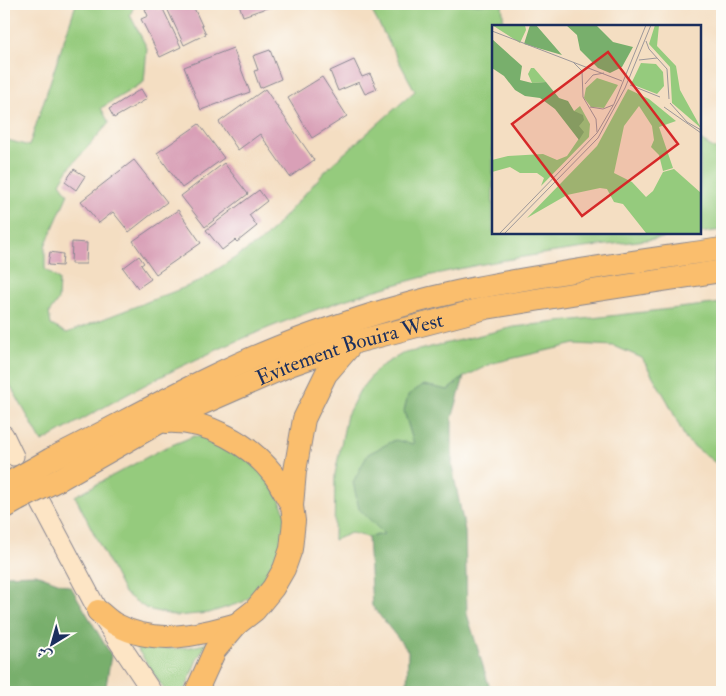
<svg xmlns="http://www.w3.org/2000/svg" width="726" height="696" font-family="'IM FELL Double Pica',Amiri,serif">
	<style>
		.green { fill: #95cb7d; stroke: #587d6e }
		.forest { fill: #78af6c; stroke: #4a6f65 }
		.building { fill: #d9a0b7 }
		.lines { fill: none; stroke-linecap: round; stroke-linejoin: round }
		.secondary-casing { stroke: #888690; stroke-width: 21 }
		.trunk-casing { stroke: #888690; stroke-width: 24 }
		.secondary { stroke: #fde5c5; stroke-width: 19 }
		.trunk { stroke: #fabe6d; stroke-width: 22 }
		.trunk-bridge-casing { stroke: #888690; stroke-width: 24; stroke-linecap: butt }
		.trunk-bridge { stroke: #fabe6d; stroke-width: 22 }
		.labels { text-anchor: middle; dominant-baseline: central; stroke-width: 4; stroke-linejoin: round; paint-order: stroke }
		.street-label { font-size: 21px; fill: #1b2f5e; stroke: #fdfcf7 }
		.inset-road { fill: none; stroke: #9d989a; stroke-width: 1 }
		.view { fill: #d62828; fill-opacity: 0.15; stroke: #d62828; stroke-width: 2.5 }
		.inset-edge { fill: none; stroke: #1b2f5e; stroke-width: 2.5 }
	</style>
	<rect width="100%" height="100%" fill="#fdfcf7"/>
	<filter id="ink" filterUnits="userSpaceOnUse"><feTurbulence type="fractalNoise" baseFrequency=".02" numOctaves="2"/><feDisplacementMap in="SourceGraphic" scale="10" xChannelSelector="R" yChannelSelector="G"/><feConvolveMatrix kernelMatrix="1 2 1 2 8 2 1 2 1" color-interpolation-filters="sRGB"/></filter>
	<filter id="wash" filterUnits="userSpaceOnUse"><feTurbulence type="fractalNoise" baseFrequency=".0096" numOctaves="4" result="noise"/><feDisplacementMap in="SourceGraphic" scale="20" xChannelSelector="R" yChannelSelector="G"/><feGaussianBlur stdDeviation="1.12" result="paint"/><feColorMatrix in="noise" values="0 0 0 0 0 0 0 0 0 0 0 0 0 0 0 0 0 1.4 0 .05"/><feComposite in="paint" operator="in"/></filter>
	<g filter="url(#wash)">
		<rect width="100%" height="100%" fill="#f4dec2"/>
		<g class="green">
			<path d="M76 4H135L130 15 147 48 144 82 101 108 109 123 69 168 60 183 68 194 45 246V269L59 280 58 300 49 313 51 325 67 333 196 283 264 239 330 166 415 91 368 4H502L504 26H493V232H700V140L722 153V230C616 245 505 254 401 283 330 302 261 329 195 360 143 384 92 414 42 442L4 374V139L29 146Z"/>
			<polygon points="722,303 722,468 686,440 668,402 642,358 614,346 575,344 493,363 464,377 448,390 423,385 404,411 414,444 359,509 384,534 368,537 351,533 334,540 335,474 347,415 360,390 378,368 402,354 514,327"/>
			<polygon points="194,436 223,440 267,469 290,525 266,585 243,602 209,613 176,616 147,609 124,593 75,496 162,449"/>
			<path d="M132 641C160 650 181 651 208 643L198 657 184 692H166Z"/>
		</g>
		<g class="forest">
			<polygon points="464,377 452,419 452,466 465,531 467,614 491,692 407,692 408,651 372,606 368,537 384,534 359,509 353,482 368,454 395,440 414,444 404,411 408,395 423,385 448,390"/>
			<polygon points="36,574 71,587 111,655 105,692 4,692 4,575"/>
		</g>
		<g id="blocks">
			<g class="building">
				<polygon points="165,4 196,4 193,6 206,34 184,45"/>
				<polygon points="239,4 278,4 243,16"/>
				<polygon points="155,5 157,10 162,7 181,47 160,57 141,19 148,16 145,9"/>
				<polygon points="233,48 250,92 201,110 184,67"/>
				<polygon points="270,50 281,79 260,88 254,71 258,70 253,56"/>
				<polygon points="354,60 362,77 370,74 377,89 365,94 359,82 338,91 330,71"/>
				<polygon points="322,77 347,116 312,138 288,98"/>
				<polygon points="141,89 147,99 114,118 109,109"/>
				<polygon points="265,89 314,160 290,177 260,134 238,150 219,122"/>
				<polygon points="199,124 224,158 182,188 157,153"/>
				<polygon points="134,160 167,202 129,232 113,212 99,223 81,201"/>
				<polygon points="224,163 248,194 205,227 181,196"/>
				<polygon points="74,169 85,176 76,190 65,182"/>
				<polygon points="259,190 267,201 249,215 257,226 237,242 235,240 222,250 206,230"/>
				<polygon points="178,210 201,243 156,274 133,241"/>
				<polygon points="72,242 87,243 86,264 71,264"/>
				<polygon points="50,252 63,254 62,266 48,265"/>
				<polygon points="139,256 144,263 141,265 151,279 138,288 123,268"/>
			</g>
		</g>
	</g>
	<g filter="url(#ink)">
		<use href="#blocks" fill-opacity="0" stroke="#888690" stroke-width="1"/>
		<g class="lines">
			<defs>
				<g id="secondary">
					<polyline points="4,435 14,456"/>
					<polyline points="41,503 98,611 152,692"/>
				</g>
				<g id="trunk">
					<path d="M166 422C207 420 249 443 274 475 281 485 286 496 292 506"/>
					<path d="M51 459C134 418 214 370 302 338 359 318 417 299 476 288 558 272 640 261 722 249"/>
					<path id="s1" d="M60 479 160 422 290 365 352 343 486 308 572 294 722 271"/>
					<polyline points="4,508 18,500"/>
					<path d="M98 611C104 615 110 622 117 625 156 646 198 635 237 624"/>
					<polyline points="196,692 215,650 237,624 255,610 273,588 284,569 291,549 294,521 292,506 295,471 304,419 326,374 351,345"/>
				</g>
			</defs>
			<use href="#secondary" class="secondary-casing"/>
			<use href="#trunk" class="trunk-casing"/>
			<use href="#secondary" class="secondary"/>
			<use href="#trunk" class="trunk"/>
			<defs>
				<g id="trunk-bridge">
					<polyline points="7,484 51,459"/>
					<polyline points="18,500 60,479"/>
				</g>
			</defs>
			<use href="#trunk-bridge" class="trunk-bridge-casing"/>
			<use href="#trunk-bridge" class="trunk-bridge"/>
		</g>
	</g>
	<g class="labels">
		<g class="street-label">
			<text stroke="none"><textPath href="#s1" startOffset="319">Evitement Bouira West</textPath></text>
		</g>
	</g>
	<g transform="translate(492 25)">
		<rect width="209" height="209" fill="#f4dec2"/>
		<path d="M0 0H33L34 5 28 18ZM163 0H167L165 21 184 41 188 65 209 103 180 78 178 42 157 19ZM149 38 164 39 171 47 172 61 165 69 139 59ZM39 43H42L54 57 40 58 36 49ZM105 53 126 60 112 83 99 82 92 73 94 63ZM136 64 157 74 184 96 167 102 181 143 171 146 167 130 159 122 162 115 160 101 147 81 132 101 122 148 140 157 154 172 161 166 171 147 182 144 209 168V208H154L131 179 122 177 115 164 108 163 75 170 35 193 105 121ZM88 81 98 99 97 112 49 161 52 153 45 148H28L18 142 0 147V135L16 131 51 129 65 135 75 131 88 112 82 86Z" fill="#95cb7d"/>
		<path d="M38 0H44L70 30 32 19ZM74 0H104L121 17 141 22 130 42 118 48 106 43 88 25 85 10ZM0 14 30 41 28 55 40 58 54 57 67 73 76 76 82 86 91 90 92 95 87 101 92 107 87 115 63 84 48 73 33 71 23 65 12 51 0 43Z" fill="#78af6c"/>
		<path class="inset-road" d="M0 6 130 56M154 16 157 24 175 44 177 74M147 35 165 33M81 37 90 46 91 72 104 94 105 107M93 59 101 50 112 48M138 60 168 72M178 78 195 97 209 105M98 82 111 84 121 80M172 82 209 108M8 208 105 108 122 79 154 0M13 208 106 113 133 63 159 0"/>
		<path class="view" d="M116 27 186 119 90 191 20 99Z"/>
		<rect width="209" height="209" class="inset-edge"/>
	</g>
	<rect width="726" height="696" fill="none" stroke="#fdfcf7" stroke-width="20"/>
	<g transform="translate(52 644) rotate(217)" stroke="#fdfcf7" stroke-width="4" paint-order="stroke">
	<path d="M0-4L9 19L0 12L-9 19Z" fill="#1b2f5e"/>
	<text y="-8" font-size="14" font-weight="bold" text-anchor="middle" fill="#1b2f5e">ش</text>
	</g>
</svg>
